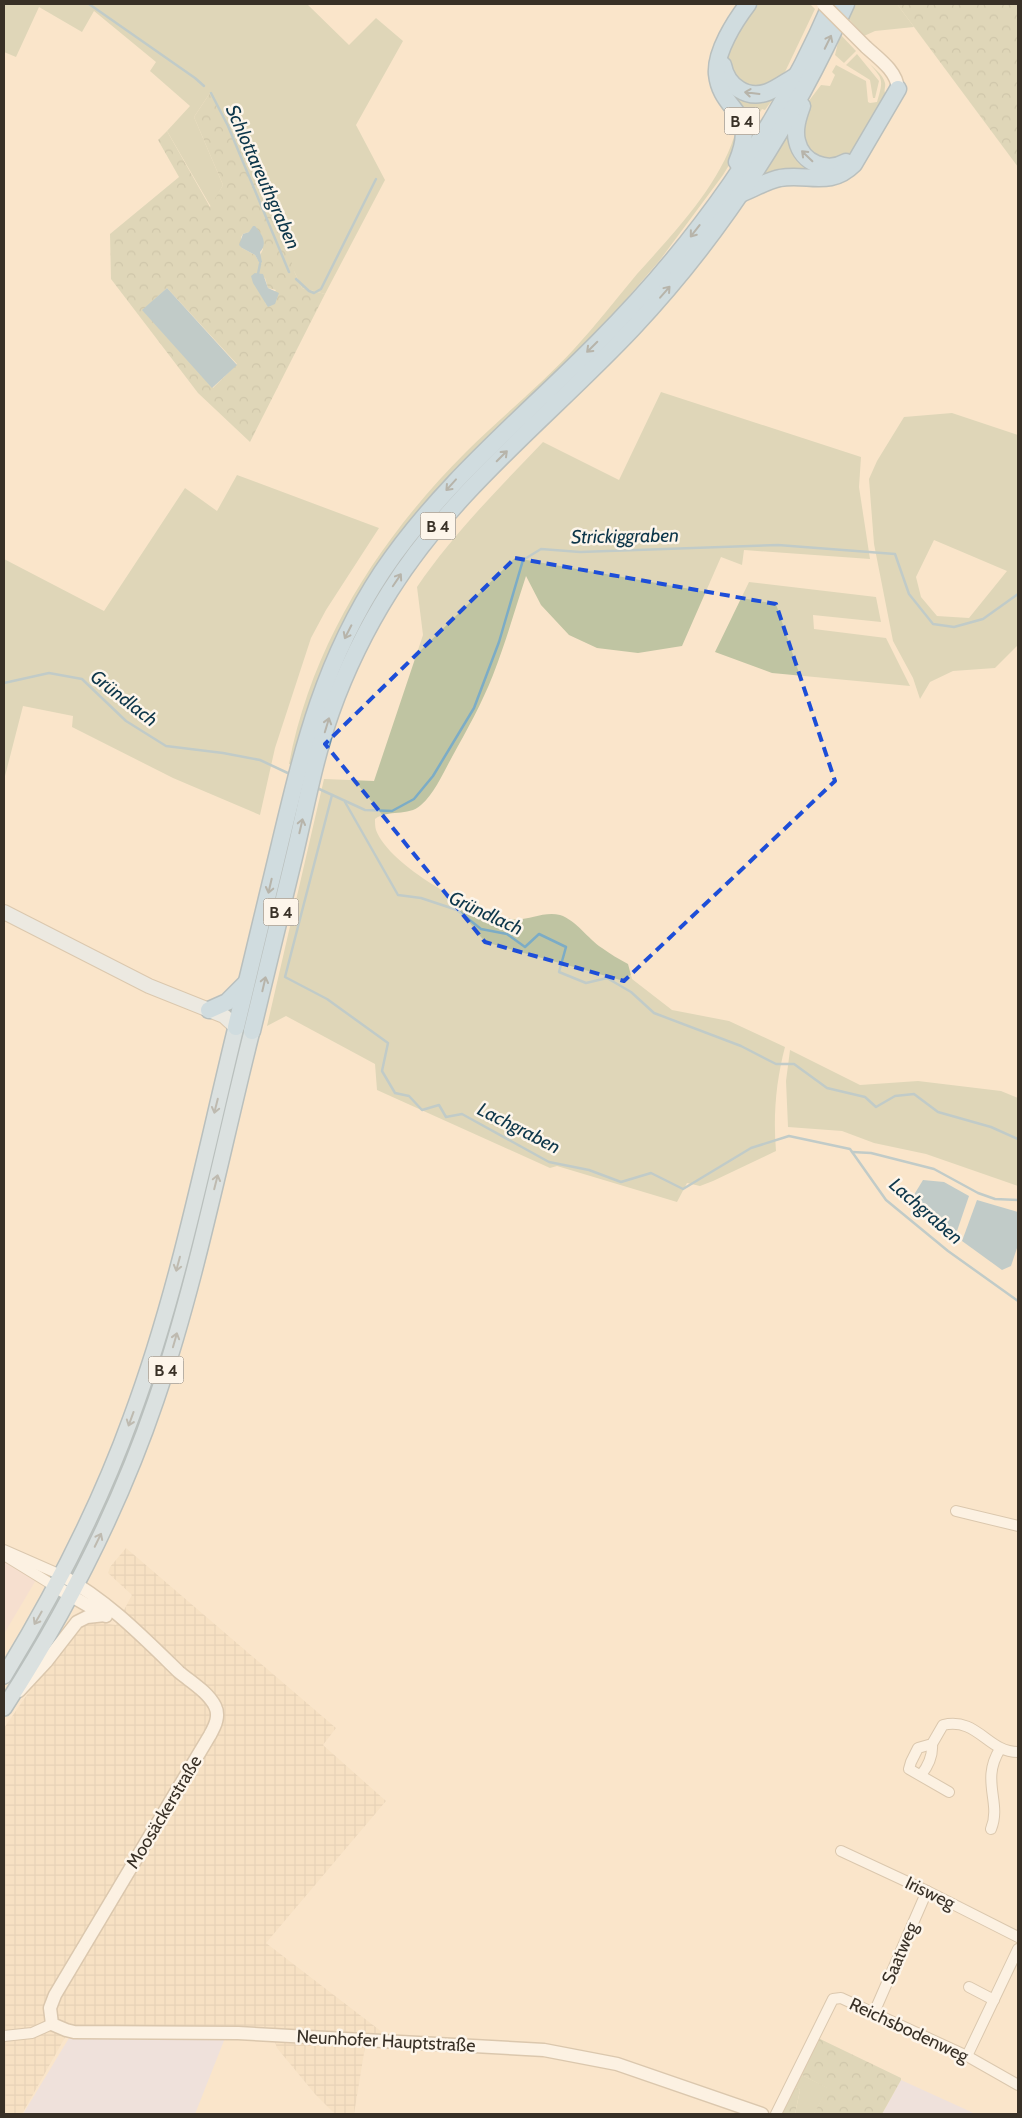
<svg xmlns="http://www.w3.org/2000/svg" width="1022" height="2118" font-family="Cabin,sans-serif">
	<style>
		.commercial { fill: #f2d8d5 }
		.industrial { fill: url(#industrial-grid) }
		.education { fill: #e2dbf0 }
		.green { fill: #bfc4a2; fill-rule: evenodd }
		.forest { fill: url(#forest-crowns); fill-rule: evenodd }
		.water { fill: #7cacc6 }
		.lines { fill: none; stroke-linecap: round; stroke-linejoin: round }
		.stream { stroke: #7cacc6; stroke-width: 2.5 }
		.minor-casing { stroke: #b6a38b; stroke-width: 12 }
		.tertiary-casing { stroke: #b6a38b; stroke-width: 15 }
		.secondary-casing { stroke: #b6a38b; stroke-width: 16 }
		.primary-casing { stroke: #6b91ad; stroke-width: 18 }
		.trunk-casing { stroke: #6b91ad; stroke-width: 19 }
		.minor { stroke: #fff; stroke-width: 10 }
		.tertiary { stroke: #fff; stroke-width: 12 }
		.secondary { stroke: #dbeefc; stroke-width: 14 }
		.primary { stroke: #b6dcfa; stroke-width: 15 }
		.trunk { stroke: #9ed0f8; stroke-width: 16 }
		.tertiary-bridge-casing { stroke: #b6a38b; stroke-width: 15; stroke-linecap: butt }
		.tertiary-bridge { stroke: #fff; stroke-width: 12 }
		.oneway { stroke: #667884 }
		.oneway2 { stroke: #778690 }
		.marked { fill: none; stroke: #1d4ed8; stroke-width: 4; stroke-dasharray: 10 6; stroke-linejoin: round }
		.labels { text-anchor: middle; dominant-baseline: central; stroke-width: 5; stroke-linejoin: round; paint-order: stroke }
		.shield { fill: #fdf5ea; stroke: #736b61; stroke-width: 1 }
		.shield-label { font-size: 16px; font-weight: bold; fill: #383026 }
		.street-label { font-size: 18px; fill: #383026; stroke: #fdf5ea }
		.water-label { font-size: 19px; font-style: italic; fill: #0d364a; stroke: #fdf5ea }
	</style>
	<defs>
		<pattern id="industrial-grid" width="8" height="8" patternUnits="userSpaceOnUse" patternTransform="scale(1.25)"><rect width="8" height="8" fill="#f3dbba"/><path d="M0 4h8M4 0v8" fill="none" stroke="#d1bca0"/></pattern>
		<pattern id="forest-crowns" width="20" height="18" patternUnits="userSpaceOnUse" patternTransform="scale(1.25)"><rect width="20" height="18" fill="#bfc4a2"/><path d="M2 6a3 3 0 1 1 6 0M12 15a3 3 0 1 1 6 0" fill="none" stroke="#9ca084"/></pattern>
	</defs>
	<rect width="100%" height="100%" fill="#fae5cb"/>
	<polygon class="commercial" points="4,1560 36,1580 4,1634"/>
	<polygon class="industrial" points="126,1548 336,1728 323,1745 386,1801 266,1943 386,2035 365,2047 354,2114 335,2114 315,2094 277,2048 270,2027 72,2025 22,2114 4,2114 4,1728 73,1628 92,1621 116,1625 132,1595 108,1573 110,1567"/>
	<g class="education">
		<polygon points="69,2038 111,2039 225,2038 195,2114 23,2114"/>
		<polygon points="901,2080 967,2110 975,2114 882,2114"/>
	</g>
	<g class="green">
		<polygon points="4,4 307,4 349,45 376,18 403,41 356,125 385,180 325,294 302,288 210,93 194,117 223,185 211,207 167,131 190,106 150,71 156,62 94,11 82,32 39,7 16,57 4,52"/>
		<polygon points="754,4 810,4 815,9 784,74 776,81 750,91 725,68 727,46"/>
		<polygon points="856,4 897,4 914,27 875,31 864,36 848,18"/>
		<polygon points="840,34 856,51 844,63 835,55"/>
		<polygon points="857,54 879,81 875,98 873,98 870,80 846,65"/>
		<path d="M868 62C873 68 883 74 885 83 886 88 883 90 886 95L858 148 843 160 809 156 798 125 805 106 821 85 830 86 835 75 832 72 836 65 866 81 868 102 870 103 877 102C884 79 883 79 868 62Z"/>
		<polygon points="726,85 780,89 765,110 762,109 757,117 753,115 750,120 754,123 751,127 746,128"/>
		<polygon points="789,128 816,168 756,183"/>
		<path d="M739 136 734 157 723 175 660 260 592 339 403 534 293 765 289 764C312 643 380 538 466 452 501 417 541 385 574 349 596 325 616 299 637 274 672 235 718 187 734 137Z"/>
		<path d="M661 392 861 457 859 487 870 559 744 550 742 565 721 557 682 646 638 653 597 648 569 635 541 605 526 576C515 609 506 642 493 675 482 703 467 730 452 757 443 773 435 793 421 805 408 817 388 809 375 819 375 822 375 827 376 830 390 867 474 912 511 919 527 922 542 911 560 915 576 920 588 939 602 948 610 954 619 959 628 964L632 979 672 1010 729 1021 785 1047C776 1081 773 1116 776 1151L713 1181 700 1186 687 1183 677 1202 557 1166 550 1168 377 1090 375 1064 286 1016 267 1026 324 779 374 781 423 635 417 587C453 534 499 488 543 442L619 480Z"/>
		<path d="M952 413 1018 435V645L995 668 953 671 930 682 920 699 913 678 893 641 874 544 869 479 877 461 904 417ZM934 540 1007 571 969 618 937 616 921 597 916 577Z"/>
		<polygon points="237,475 379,528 326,610 311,638 275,748 260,815 173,778 72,727 73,716 23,706 4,780 4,559 104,611 185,488 217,511"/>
		<polygon points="749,582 876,597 881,622 813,615 814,629 886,638 910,686 772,673 715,652"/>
		<polygon points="236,1047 239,1048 220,1126 212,1175 159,1375 113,1496 74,1576 71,1575 98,1521 119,1468"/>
		<polygon points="790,1050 860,1085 918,1081 1001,1091 1018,1098 1018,1186 926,1154 874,1143 842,1131 788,1127 786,1081"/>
		<polygon points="800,2074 828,2088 814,2114 795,2114 800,2090 794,2086"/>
	</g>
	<g class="forest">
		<polygon points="897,4 1018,4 1018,167 914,27"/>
		<path d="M210 93 282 231 295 273 302 288 325 294 250 442 198 393 111 279 110 234 179 177 158 140 167 131 210 207 223 185 194 117ZM249 232 263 249 258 260 255 255 242 248 241 237 243 234ZM255 273 265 278 268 288 276 290 266 304ZM167 288 237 364 213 388 143 310Z"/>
		<polygon points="816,2037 901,2078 901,2080 882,2114 814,2114 827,2088 800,2074 794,2086 800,2090 795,2114 783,2114 780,2110"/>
	</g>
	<g class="water">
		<path d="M253 226H255C262 234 268 243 260 252L262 262 260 264 255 255 242 248 239 245 243 234 249 232Z"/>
		<polygon points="255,273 263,274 268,288 279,293 275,304 268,307 266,304 253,283 251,276"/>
		<polygon points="167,288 237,365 212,388 142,310"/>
		<polygon points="923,1180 944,1182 969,1196 956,1234 909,1203"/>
		<polygon points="977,1200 1018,1212 1018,1245 1011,1266 1002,1270 962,1241"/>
	</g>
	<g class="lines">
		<g class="stream">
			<polyline points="89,4 195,78 204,86"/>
			<polyline points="211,93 228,126 289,272"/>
			<polyline points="258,274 260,264"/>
			<polyline points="296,279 309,291 314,293 321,289 376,179"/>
			<polyline points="4,683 49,673 82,679 126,721 166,746 223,753 260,760 292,775"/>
			<polyline points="317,788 365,810 392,811 414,799 433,776 474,708 499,642 523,560 541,549 580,552 778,545 895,554 909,594 933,624 954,627 983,619 1018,594"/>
			<polyline points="332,795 285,977 327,999 388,1043 382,1071 395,1093 409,1096 422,1110 439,1105 446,1117 462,1114 549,1162 589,1170 621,1182 651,1173 683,1189 751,1148 789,1136 850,1149 886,1200 948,1251 1018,1301"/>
			<polyline points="345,802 398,895 421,898 457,910 481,929 507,934 525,947 539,934 566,947 559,972 586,983 607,978 631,992 654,1013 741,1046 776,1064 794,1064 827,1088 865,1097 876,1107 895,1096 914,1094 938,1112 991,1127 1018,1139"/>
			<polyline points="852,1152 871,1153 934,1169 978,1193 995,1199 1018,1200"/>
		</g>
		<defs>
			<g id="minor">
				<polyline points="956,1511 1018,1526"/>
				<polyline points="4,1550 61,1575"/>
				<polyline points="4,1555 56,1587"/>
				<path d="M921 1775C929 1765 933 1756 932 1744"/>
				<path d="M949 1792 909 1769 911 1762 918 1748 932 1744 943 1725C978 1717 987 1752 1018 1752"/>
				<path d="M991 1829C1002 1802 980 1781 1000 1749"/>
				<polyline points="841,1851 927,1891 1018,1937"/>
				<polyline points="969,1987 994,2000"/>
				<polyline points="873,2015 927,1891"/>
				<polyline points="4,2036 32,2033 52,2024"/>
				<polyline points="967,2056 1018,1949"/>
				<polyline points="776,2114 833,1999 841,1998 967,2056 1018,2085"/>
			</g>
			<g id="tertiary">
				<path d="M866 47C878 58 897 71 898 89"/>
				<path d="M61 1575C107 1600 142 1636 179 1672 191 1682 208 1692 215 1706 220 1716 215 1726 210 1735L55 1995 50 2008 52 2024 66 2030 74 2032 238 2033 544 2050 617 2064 762 2114"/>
				<polyline points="56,1587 106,1616"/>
				<polyline points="19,1691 46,1662 77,1622 87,1617 105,1615"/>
			</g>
			<polyline id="secondary" points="4,912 149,986 224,1016 236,1027"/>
			<g id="primary">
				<path d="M4 1676C54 1594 98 1509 131 1418 178 1292 204 1158 236 1027"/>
				<path d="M4 1708C66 1612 119 1509 156 1400 197 1280 221 1154 252 1031"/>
			</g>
			<g id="trunk">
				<path d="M723 65C727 86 747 100 768 92 778 88 787 81 796 76"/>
				<path d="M802 106C798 117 794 129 797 141 802 163 827 173 846 162"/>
				<path d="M737 162C759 110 721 113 717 74 715 52 735 21 748 4"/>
				<path d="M740 194C753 189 766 181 780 178 808 173 830 188 854 164L898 89"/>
				<polyline points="209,1010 227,1002 246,983"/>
				<path d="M236 1027C251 966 265 905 280 844 304 744 324 660 382 572 441 484 524 417 598 342 695 245 777 130 831 4"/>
				<path d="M252 1031C266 972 281 913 295 853 306 806 315 757 331 712 346 670 366 629 390 591 454 489 551 415 633 328 722 233 793 122 846 4"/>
			</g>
		</defs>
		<use href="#minor" class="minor-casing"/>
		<use href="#tertiary" class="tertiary-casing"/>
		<use href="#secondary" class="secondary-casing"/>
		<use href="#primary" class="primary-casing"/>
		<use href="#trunk" class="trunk-casing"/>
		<use href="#minor" class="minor"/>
		<use href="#tertiary" class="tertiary"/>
		<use href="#secondary" class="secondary"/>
		<use href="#primary" class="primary"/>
		<use href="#trunk" class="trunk"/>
		<defs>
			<polyline id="tertiary-bridge" points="823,4 866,47"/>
		</defs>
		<use href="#tertiary-bridge" class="tertiary-bridge-casing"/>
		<use href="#tertiary-bridge" class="tertiary-bridge"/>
	</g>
	<defs><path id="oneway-shaft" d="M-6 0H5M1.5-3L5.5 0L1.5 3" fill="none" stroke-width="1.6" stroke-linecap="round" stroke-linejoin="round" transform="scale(1.25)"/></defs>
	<g class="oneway">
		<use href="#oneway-shaft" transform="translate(828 42) rotate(-64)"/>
		<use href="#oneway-shaft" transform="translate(752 93) rotate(-173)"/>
		<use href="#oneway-shaft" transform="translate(807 156) rotate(-136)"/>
		<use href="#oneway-shaft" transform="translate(695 231) rotate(128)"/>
		<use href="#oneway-shaft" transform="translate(665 292) rotate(-49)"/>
		<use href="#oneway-shaft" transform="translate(592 347) rotate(135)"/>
		<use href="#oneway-shaft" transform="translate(502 456) rotate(-45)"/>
		<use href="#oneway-shaft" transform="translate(451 485) rotate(132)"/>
		<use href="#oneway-shaft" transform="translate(397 580) rotate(-56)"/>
		<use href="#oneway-shaft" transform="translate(348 632) rotate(117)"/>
		<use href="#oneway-shaft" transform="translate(327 725) rotate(-73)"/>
		<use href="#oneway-shaft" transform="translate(301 826) rotate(-77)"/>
		<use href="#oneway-shaft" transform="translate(270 886) rotate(103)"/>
		<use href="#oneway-shaft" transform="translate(264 984) rotate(-77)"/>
	</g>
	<g class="oneway2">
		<use href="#oneway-shaft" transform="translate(216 1106) rotate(104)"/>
		<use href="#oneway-shaft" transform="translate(216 1182) rotate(-76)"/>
		<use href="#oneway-shaft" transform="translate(178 1264) rotate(105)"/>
		<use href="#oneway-shaft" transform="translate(175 1340) rotate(-74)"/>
		<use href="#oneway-shaft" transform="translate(131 1419) rotate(110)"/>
		<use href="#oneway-shaft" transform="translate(98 1540) rotate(-64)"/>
		<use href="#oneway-shaft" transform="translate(38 1618) rotate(120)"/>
	</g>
	<path d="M0 0H1022V2118H0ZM515 558 776 604 835 781 624 981 485 942 325 744Z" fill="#fae5cb" fill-opacity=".55" fill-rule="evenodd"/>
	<path class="marked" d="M515 558 776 604 835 781 624 981 485 942 325 744Z"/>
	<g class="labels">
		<g class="shield">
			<rect x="724.5" y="107.5" width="35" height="27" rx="4"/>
			<rect x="420.5" y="512.5" width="35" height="27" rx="4"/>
			<rect x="263.5" y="898.5" width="35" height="27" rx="4"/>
			<rect x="148.5" y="1356.5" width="35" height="27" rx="4"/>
		</g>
		<g class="shield-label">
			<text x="742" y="121">B 4</text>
			<text x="438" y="526">B 4</text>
			<text x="281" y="912">B 4</text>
			<text x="166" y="1370">B 4</text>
		</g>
		<g class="street-label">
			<text transform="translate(164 1812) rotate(-59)">Moosäckerstraße</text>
			<text transform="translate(930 1893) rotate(26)">Irisweg</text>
			<text transform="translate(900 1953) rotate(-67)">Saatweg</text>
			<text transform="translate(909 2030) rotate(25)">Reichsbodenweg</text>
			<text transform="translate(386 2041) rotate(3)">Neunhofer Hauptstraße</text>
		</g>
		<g class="water-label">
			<text transform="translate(263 177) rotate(66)">Schlottareuthgraben</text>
			<text transform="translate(625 536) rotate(-1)">Strickiggraben</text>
			<text transform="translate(124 698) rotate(38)">Gründlach</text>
			<text transform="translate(486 913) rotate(25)">Gründlach</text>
			<text transform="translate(519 1128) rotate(27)">Lachgraben</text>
			<text transform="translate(926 1211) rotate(41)">Lachgraben</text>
		</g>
	</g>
	<rect width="1022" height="2118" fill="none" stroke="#383026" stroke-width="10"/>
</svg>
